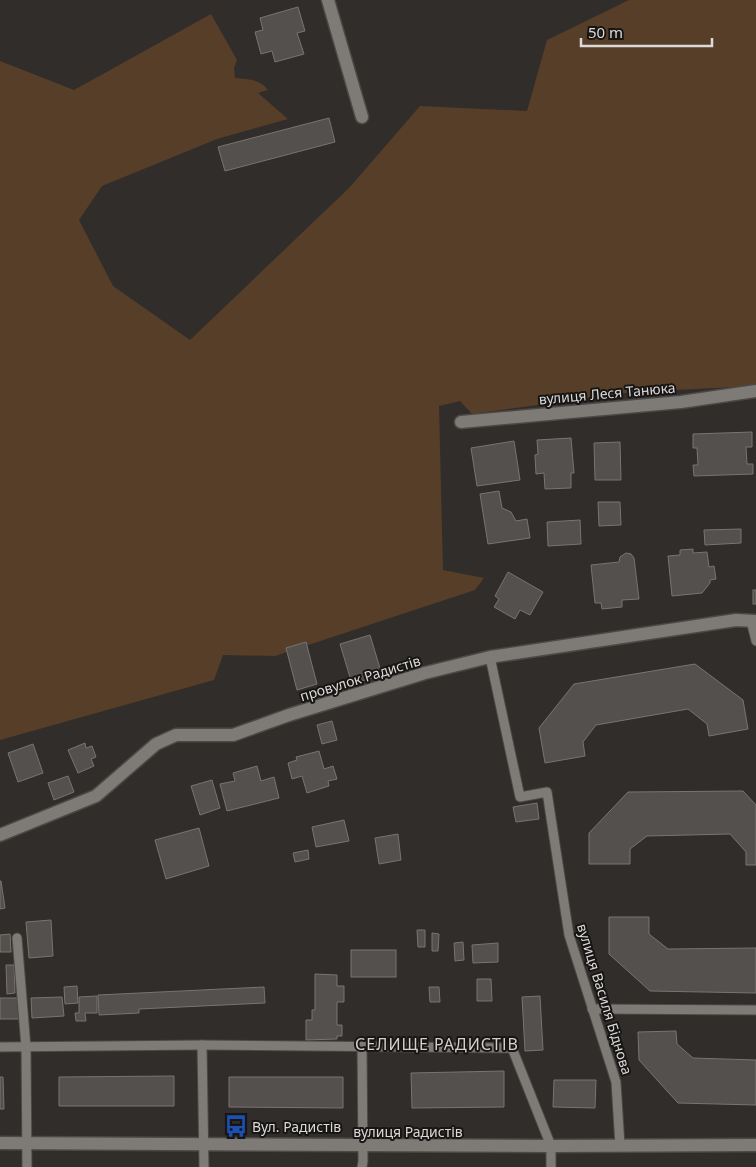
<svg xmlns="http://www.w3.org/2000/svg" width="756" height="1167" font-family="'Noto Sans',sans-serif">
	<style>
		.green { fill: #573e28 }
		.building { fill: #54504d; stroke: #797471 }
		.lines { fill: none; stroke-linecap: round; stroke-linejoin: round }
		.lane-casing { stroke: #4c4846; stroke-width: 11 }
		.street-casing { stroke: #4c4846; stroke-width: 15 }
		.lane { stroke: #7e7a76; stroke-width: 9 }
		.street { stroke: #7e7a76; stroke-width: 12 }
		.labels { text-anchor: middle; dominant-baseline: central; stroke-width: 4; stroke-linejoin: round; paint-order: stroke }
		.street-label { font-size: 14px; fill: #dcdad8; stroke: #171614 }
		.poi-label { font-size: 14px; fill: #dcdad8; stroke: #171614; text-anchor: start }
		.quarter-label { font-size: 16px; letter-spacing: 1px; fill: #d4d0cc; stroke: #171614 }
	</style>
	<rect width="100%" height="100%" fill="#312d2a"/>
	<path class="green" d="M629 0H756V386L633 392 472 414 460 401 439 406 443 570 484 578 475 590 275 656 223 655 214 680 0 740V61L74 90 211 14 237 60 234 68 235 78C248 79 260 79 268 90L258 93 288 119 217 139 102 186 79 220 113 286 190 340 350 187 420 106 527 111 547 40Z"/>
	<g class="building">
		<polygon points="298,7 305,31 297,33 304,54 275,62 272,51 261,54 255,32 263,30 260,18"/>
		<polygon points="329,118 335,142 225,171 218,147"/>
		<polygon points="752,432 752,447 746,447 747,464 753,464 753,474 694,476 693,465 698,465 697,448 693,448 693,434"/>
		<polygon points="571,438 574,473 571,473 571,488 545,489 544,473 536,474 535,455 538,454 537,440"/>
		<polygon points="514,441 520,480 477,486 471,448"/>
		<polygon points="620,442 621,480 595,480 594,443"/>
		<polygon points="499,491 502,508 511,512 516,521 527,519 530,538 488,544 480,494"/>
		<polygon points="598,502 620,502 621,525 599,526"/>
		<polygon points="580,520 581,544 548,546 547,522"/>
		<polygon points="741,529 741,543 705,545 704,530"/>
		<polygon points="693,549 693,553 707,552 709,567 714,566 716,579 710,580 710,583 702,593 672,596 668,556 680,555 680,550"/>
		<polygon points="626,553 631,554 634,558 639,599 622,600 622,607 602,609 601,603 595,603 591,565 619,562 620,557"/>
		<polygon points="508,572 543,592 530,615 520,610 515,619 494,607 499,599 495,596"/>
		<rect x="753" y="590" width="3" height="14"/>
		<polygon points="370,635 382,675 352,684 340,644"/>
		<polygon points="306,642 317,684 297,690 286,648"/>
		<polygon points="695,664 743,700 748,729 709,736 707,724 688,709 596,725 583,742 585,756 545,763 539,728 574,684"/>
		<polygon points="332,721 337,740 322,744 317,725"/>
		<polygon points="85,743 86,748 92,746 96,757 91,759 94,766 78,773 68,750"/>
		<polygon points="33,744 43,773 18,782 8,753"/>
		<polygon points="319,751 324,769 333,766 337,779 328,781 329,786 307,793 302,776 292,779 288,763 297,760 296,757"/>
		<polygon points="257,766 261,781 274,777 279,798 227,811 220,784 235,781 233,773"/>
		<polygon points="68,776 74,792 54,800 48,783"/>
		<polygon points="212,780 220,808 200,815 191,786"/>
		<polygon points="743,791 756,805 756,865 746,865 746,852 730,834 647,836 630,849 630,864 589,864 589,833 628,792"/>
		<polygon points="537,803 539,819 516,822 513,807"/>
		<polygon points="344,820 349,841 316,847 312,827"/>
		<polygon points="199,828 209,866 166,879 155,840"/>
		<polygon points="398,834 401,860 379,864 375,838"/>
		<polygon points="308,850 309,859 295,862 293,853"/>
		<polygon points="0,881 1,881 5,908 0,909"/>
		<polygon points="609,917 649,917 649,934 668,949 756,948 756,993 650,991 609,954"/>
		<polygon points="51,920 53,956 29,958 26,922"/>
		<polygon points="417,930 425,930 425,947 418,947"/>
		<polygon points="432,933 439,934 438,951 432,951"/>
		<polygon points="10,934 11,952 0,952 0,935"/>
		<polygon points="463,942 464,960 455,961 454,943"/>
		<polygon points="498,943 498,962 473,963 472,945"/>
		<rect x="351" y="950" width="45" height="27"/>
		<polygon points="6,965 14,965 15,993 7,994"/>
		<polygon points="315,974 337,975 337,986 344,986 344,1002 337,1002 337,1025 342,1025 342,1036 337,1036 337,1039 306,1040 306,1020 312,1020 312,1010 315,1010"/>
		<polygon points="477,979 491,979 492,1001 477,1001"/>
		<polygon points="77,986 78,1003 65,1004 64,987"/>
		<polygon points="264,987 265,1003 139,1009 139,1013 99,1015 98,995"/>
		<polygon points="429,987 439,987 440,1002 430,1002"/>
		<polygon points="97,996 97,1013 85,1013 86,1021 76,1021 75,1013 79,1013 79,997"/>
		<polygon points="540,996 543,1050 525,1051 522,997"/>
		<polygon points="62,997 64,1016 32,1018 31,998"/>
		<rect x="0" y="998" width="19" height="21"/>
		<polygon points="676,1031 677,1044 693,1058 756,1060 756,1105 678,1103 639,1060 638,1032"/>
		<polygon points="504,1071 504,1107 412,1108 411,1073"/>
		<polygon points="174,1076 174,1106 59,1106 59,1077"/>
		<polygon points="0,1077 3,1077 4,1109 0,1109"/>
		<polygon points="229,1077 343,1077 343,1108 229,1107"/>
		<polygon points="554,1080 596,1080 595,1108 553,1107"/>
	</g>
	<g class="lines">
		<defs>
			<g id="lane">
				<polyline points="751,621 756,641"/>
				<polyline points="490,657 520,797 547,792 569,935 616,1082 620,1146"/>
				<polyline points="17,938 26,1047 27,1167"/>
				<polyline points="592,1009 756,1010"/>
				<polyline points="202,1045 204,1167"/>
				<polyline points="362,1046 363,1161 362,1167"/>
				<polyline points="0,1047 202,1045 512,1048 551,1146 551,1167"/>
			</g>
			<g id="street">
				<polyline points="328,0 362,117"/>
				<polyline points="461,422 681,402 756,391"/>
				<polyline points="0,835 96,796 156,744 176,735 233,735 289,715 425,673 490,657 736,620 756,621"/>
				<polyline points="0,1143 551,1146 756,1145"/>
			</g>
		</defs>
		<use href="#lane" class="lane-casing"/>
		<use href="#street" class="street-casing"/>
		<use href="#lane" class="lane"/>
		<use href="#street" class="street"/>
	</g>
	<defs>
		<symbol id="bus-bare" viewBox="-9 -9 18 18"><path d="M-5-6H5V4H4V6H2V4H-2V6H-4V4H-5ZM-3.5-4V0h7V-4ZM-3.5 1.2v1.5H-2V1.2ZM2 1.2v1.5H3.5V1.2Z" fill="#1a4fb4" stroke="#171614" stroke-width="2.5" paint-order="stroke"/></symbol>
	</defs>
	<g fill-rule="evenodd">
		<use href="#bus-bare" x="220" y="1110" width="32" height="32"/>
	</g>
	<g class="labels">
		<g class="street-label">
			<text transform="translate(607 393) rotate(-5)">вулиця Леся Танюка</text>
			<text transform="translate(360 678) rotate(-17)">провулок Радистів</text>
			<text transform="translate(605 999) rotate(73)">вулиця Василя Біднова</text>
			<text x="408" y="1131">вулиця Радистів</text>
		</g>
		<g class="poi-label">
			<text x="252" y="1126">Вул. Радистів</text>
		</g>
		<g class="quarter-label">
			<text x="437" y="1044">СЕЛИЩЕ РАДИСТІВ</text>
		</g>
	</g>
	<path d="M581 38v8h131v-8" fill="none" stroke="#dcdad8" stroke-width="2.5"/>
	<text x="588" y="38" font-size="15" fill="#dcdad8" stroke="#171614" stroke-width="4" paint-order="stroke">50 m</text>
</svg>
